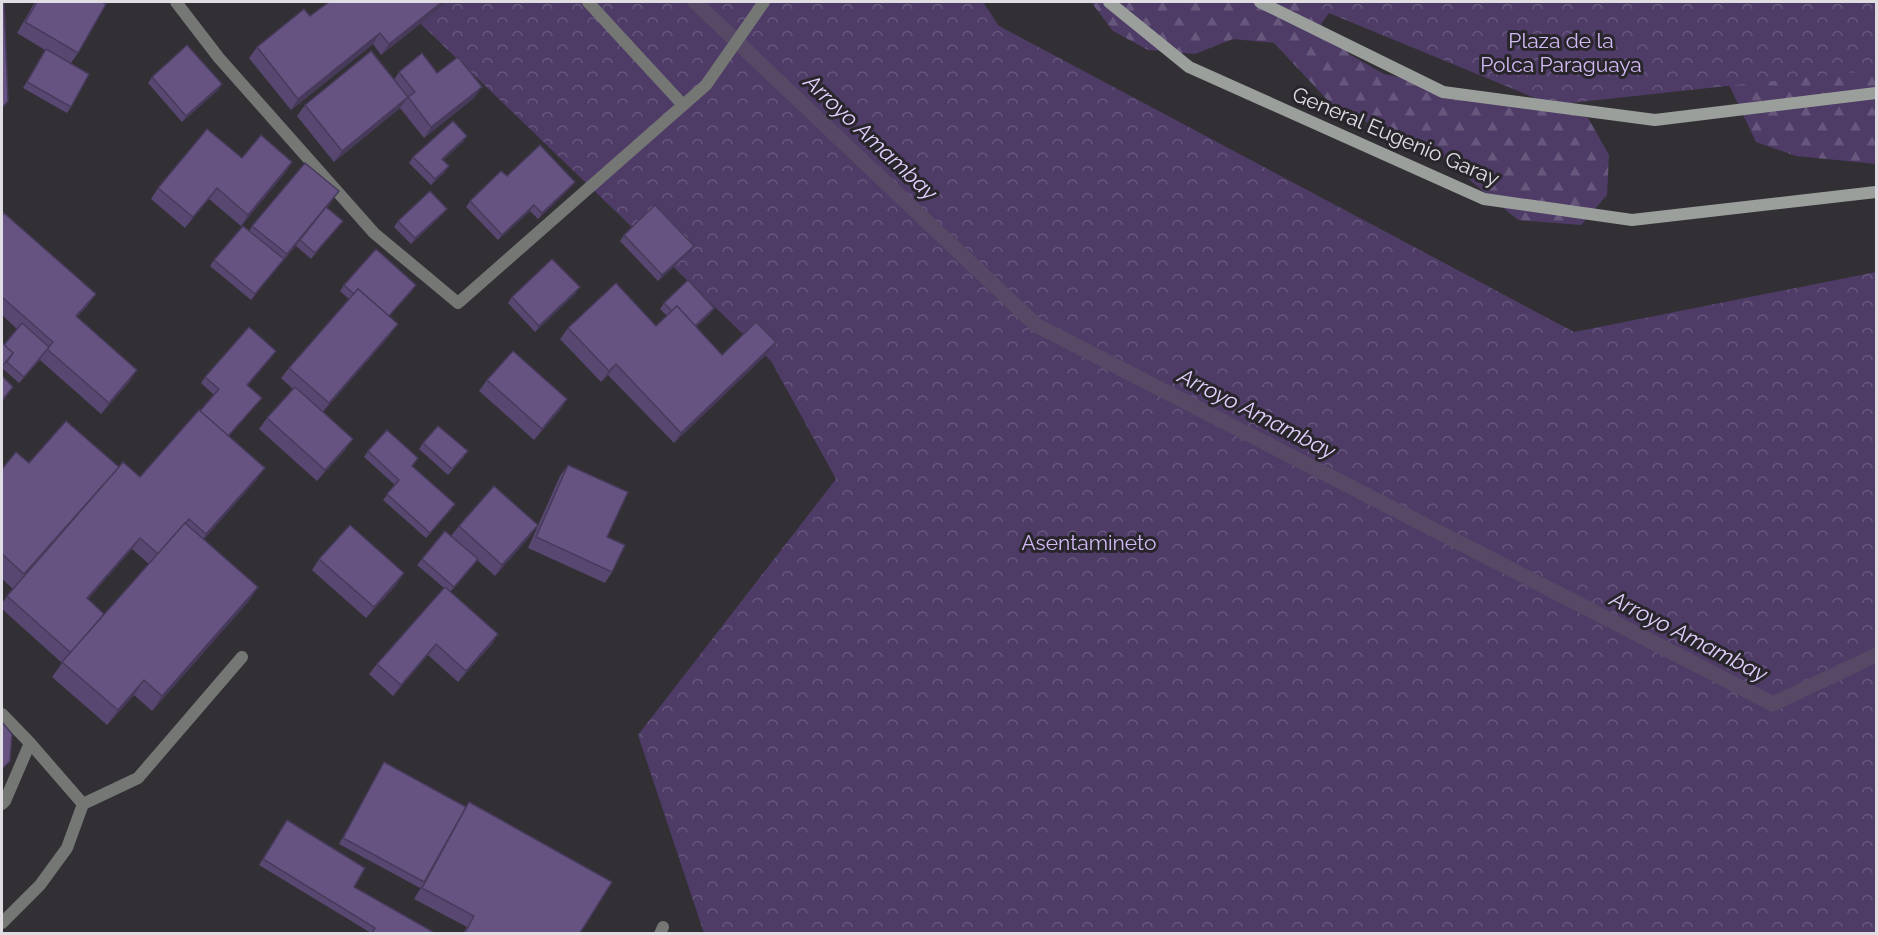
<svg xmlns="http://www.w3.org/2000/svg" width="1878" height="935" font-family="Raleway,sans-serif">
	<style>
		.forest { fill: url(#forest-firs) }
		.park { fill: url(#park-crowns) }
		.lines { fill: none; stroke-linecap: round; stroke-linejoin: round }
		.stream { stroke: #574866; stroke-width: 15 }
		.street { stroke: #757775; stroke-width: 12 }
		.secondary { stroke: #9b9f9b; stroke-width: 12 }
		.wall { fill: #584770; fill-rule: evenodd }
		.shaded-wall { fill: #473a5b }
		.building { fill: #665382; stroke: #473a5b; stroke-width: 1.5 }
		.labels { text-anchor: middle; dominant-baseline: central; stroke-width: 6; stroke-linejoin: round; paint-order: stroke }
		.park-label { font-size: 21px; fill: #d2baf6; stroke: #28262b }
		.street-label { font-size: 21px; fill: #e0dee2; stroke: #28262b }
		.water-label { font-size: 22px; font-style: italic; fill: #e1d0fd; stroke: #28262b }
	</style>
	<defs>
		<pattern id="forest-firs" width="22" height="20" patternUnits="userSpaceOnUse" patternTransform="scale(1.5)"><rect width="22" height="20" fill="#4e3b66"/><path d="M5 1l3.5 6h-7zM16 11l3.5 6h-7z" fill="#67577c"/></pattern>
		<pattern id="park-crowns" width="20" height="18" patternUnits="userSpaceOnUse" patternTransform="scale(1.5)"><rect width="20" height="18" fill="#4e3b66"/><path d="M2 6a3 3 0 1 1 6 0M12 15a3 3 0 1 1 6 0" fill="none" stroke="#67577c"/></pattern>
	</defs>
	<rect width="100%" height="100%" fill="#323035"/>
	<g class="forest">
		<polygon points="1091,2 1337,2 1321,24 1349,54 1384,74 1588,118 1609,155 1607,195 1581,225 1518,220 1444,159 1333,106 1274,43 1233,39 1195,54 1148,50 1113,31"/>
		<polygon points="1876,2 1876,164 1796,156 1756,142 1721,68"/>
	</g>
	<g class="park">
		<polygon points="398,2 983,2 999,26 1574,332 1876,272 1876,933 704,933 638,735 836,479 771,361"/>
		<polygon points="1302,2 1876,2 1876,70 1552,105"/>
	</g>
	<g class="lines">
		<polyline class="stream" points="695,2 1036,325 1773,704 1876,655"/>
		<g class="street">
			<polyline points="176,2 219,58 374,233 458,303 706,85 764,2"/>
			<polyline points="588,2 683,105"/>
			<polyline points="2,714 30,743 83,804 67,848 40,885 2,923"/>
			<polyline points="2,804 5,801 30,743"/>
			<polyline points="83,804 138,778 242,657"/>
			<polyline points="660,934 663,927"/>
		</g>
		<g class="secondary">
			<polyline points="1109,2 1189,67 1484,199 1632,220 1876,192"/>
			<polyline points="1260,2 1443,92 1655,120 1876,93"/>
		</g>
	</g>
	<g class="wall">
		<polygon points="35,2 102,2 78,53 71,63 71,107 67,113 23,88 45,50 17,33"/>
		<polygon points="329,2 447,2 444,5 381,55 373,44 291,110 249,58 257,47 310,16"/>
		<polygon points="399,72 437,73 474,98 424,138 400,108 406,101 400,108 334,162 297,116 305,105 394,80"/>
		<polygon points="152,77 222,84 218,90 182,122 148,83"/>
		<polygon points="467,136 463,142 443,160 445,172 431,185 409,163 413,157"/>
		<polygon points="242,158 292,162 285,173 241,226 209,199 185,228 151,199 158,188"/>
		<polygon points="507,176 575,182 571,187 538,219 530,211 498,240 466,207 470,201"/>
		<polygon points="339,191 327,208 339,226 311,259 296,246 298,243 251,300 210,266 214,260 249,231 252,226"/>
		<polygon points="447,209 442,215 411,244 394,227 398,221"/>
		<polygon points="2,216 88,305 77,317 130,381 101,414 40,360 19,383 2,368 2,369 2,343 4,345 17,329 2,315"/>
		<polygon points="624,235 690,252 658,281 620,241"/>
		<polygon points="344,285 412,291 389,316 390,335 323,412 345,450 317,481 259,429 267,418 293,389 281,378 289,368 349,299 340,291"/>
		<polygon points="576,293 535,332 508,303 512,297"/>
		<polygon points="664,303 714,308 710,314 696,327 722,355 768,353 674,443 608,375 601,382 560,339 568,328 656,326 667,316 660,309"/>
		<path d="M276 351 247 385 262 398 229 436 257 479 204 539 258 587 248 602 152 711 134 695 107 725 52 677 62 663 2 609V603L13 589 2 579V469L29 463 119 467 140 477 214 395 201 383 205 377ZM132 549 149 564 104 614 88 599Z"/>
		<polygon points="487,380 567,399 560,410 534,440 479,391"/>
		<polygon points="423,443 464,457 448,475 419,449"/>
		<polygon points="368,451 412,467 451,510 426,538 383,500 395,485 364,457"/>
		<polygon points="568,465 607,537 612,572 605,583 528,548 560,476"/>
		<polygon points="538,525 530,536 495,576 477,560 450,592 498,634 491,645 458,682 428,655 393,696 369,674 377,664 444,588 417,565 422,559 451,536 459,526"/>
		<polygon points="319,559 397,584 366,618 312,570"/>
		<polygon points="384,762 466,807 469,802 580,933 463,933 467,927 414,899 422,886 420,888 339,844"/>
		<polygon points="287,820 354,887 435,933 371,933 259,865"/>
	</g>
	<g class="shaded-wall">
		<polygon points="442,2 447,2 444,5 381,55 389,44"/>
		<polygon points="380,33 373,44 291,110 298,99"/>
		<polygon points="222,84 218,90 182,122 186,116"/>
		<polygon points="482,87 474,98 424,138 431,127"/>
		<polygon points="408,97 400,108 334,162 342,151"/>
		<polygon points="467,136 463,142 438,165 442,159"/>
		<polygon points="292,162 285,173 241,226 248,215"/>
		<polygon points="449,166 445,172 431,185 435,179"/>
		<polygon points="575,182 571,187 538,219 542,213"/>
		<polygon points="217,188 209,199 185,228 193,217"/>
		<polygon points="339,191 331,202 251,300 287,254"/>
		<polygon points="534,205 530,211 498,240 502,235"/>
		<polygon points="447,209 442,215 411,244 415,238"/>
		<polygon points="694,246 690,252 658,281 662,275"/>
		<polygon points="580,287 576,293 535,332 539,326"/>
		<polygon points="96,294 88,305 68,327 76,316"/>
		<polygon points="714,308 710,314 687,336 691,330"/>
		<polygon points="398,324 390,335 321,414 329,403"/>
		<polygon points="776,342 768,353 674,443 681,433"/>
		<polygon points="276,351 272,357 243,391 247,385"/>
		<polygon points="616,364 608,375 601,382 609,371"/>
		<polygon points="137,370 130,381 101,414 109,403"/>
		<polygon points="13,387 2,403 2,400"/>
		<polygon points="262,398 258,403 220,446 224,440"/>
		<polygon points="567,399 560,410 534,440 542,429"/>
		<polygon points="353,439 345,450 317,481 325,470"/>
		<polygon points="265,468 257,479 199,545 206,534"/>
		<polygon points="455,504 451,510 426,538 430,533"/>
		<polygon points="538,525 530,536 495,576 502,565"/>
		<polygon points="140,538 132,549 79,609 87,598"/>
		<polygon points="478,559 474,565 450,593 454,587"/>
		<polygon points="404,573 397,584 366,618 374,607"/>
		<polygon points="258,587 248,602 152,711 162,696"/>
		<polygon points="498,634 491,645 458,682 466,671"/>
		<polygon points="436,644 428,655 393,696 401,685"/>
		<polygon points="144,680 134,695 107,725 118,710"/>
	</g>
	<g class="building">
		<polygon points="2,2 4,2 8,101 2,108"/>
		<polygon points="37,2 102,2 106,4 78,53 25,22"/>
		<polygon points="329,2 442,2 389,44 380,33 298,99 257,47 304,9 310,16"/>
		<polygon points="187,45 222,84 186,116 152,77"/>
		<polygon points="46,49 89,74 71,107 27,82"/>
		<polygon points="371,51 408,97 342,151 305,105"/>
		<polygon points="422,53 437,73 458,57 482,87 431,127 408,97 415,92 399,72"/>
		<polygon points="453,121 467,136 442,159 449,166 435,179 413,157"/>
		<polygon points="207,129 242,158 261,135 292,162 248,215 217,188 193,217 158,188"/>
		<polygon points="540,145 575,182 542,213 534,205 502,235 470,201 501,171 507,176"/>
		<polygon points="305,163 339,191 287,254 252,226"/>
		<polygon points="430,191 447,209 415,238 398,221"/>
		<polygon points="655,205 694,246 662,275 624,235"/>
		<polygon points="326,207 343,221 315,253 300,240"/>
		<polygon points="4,213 96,294 76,316 137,370 109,403 47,349 53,342 2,297 2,216"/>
		<polygon points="243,226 284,259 255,294 214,260"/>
		<polygon points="376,249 416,285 389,316 358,289 354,294 344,285"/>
		<polygon points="552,259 580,287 539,326 512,297"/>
		<polygon points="688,280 714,308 695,326 677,306 672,311 664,303"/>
		<polygon points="616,283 656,326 677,306 722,355 756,322 776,342 681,433 616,364 609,371 568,328"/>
		<polygon points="358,289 398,324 329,403 289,368"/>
		<polygon points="22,323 49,347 24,377 7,362 13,353 4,345"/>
		<polygon points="249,327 276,351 247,385 262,398 228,436 200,411 219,389 205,377"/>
		<polygon points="2,343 13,353 2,366"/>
		<polygon points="513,351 567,399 542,429 487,380"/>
		<polygon points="2,376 13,387 2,400"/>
		<polygon points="295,387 353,439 325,470 267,418"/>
		<polygon points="199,410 265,468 206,534 189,519 186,523 185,523 158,554 140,538 87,598 104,614 71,653 7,596 123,462 140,477"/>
		<polygon points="66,421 119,467 24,574 2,554 2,469 16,452 29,463"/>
		<polygon points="438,426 468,451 452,469 423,443"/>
		<polygon points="387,430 418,458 412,466 455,504 430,533 387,494 399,480 368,451"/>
		<polygon points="568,465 628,492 607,537 625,545 612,572 536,537"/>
		<polygon points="494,486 538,525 502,565 459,526"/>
		<polygon points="185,523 258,587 162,696 144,680 118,710 62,662"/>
		<polygon points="350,525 404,573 374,607 319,559"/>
		<polygon points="445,531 478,559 454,587 422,559"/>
		<polygon points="445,587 498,634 466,671 436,644 401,685 377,664"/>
		<polygon points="2,722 12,734 10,761 2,769"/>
		<polygon points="384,762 466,807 424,882 343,838"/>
		<polygon points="469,802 612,882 580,933 465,933 474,916 422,888"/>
		<polygon points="287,820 365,868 354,887 435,933 372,933 375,928 263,859"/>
	</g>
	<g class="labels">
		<g class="park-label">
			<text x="1561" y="40">Plaza de la<tspan x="1561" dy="24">Polca Paraguaya</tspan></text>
			<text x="1089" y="542">Asentamineto</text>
		</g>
		<g class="street-label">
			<text transform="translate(1396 136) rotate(23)">General Eugenio Garay</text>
		</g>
		<g class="water-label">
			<text transform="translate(871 137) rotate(43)">Arroyo Amambay</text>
			<text transform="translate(1257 413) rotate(27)">Arroyo Amambay</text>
			<text transform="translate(1689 636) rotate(27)">Arroyo Amambay</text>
		</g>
	</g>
	<rect width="1878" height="935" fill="none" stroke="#e0dee2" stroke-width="6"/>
</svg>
